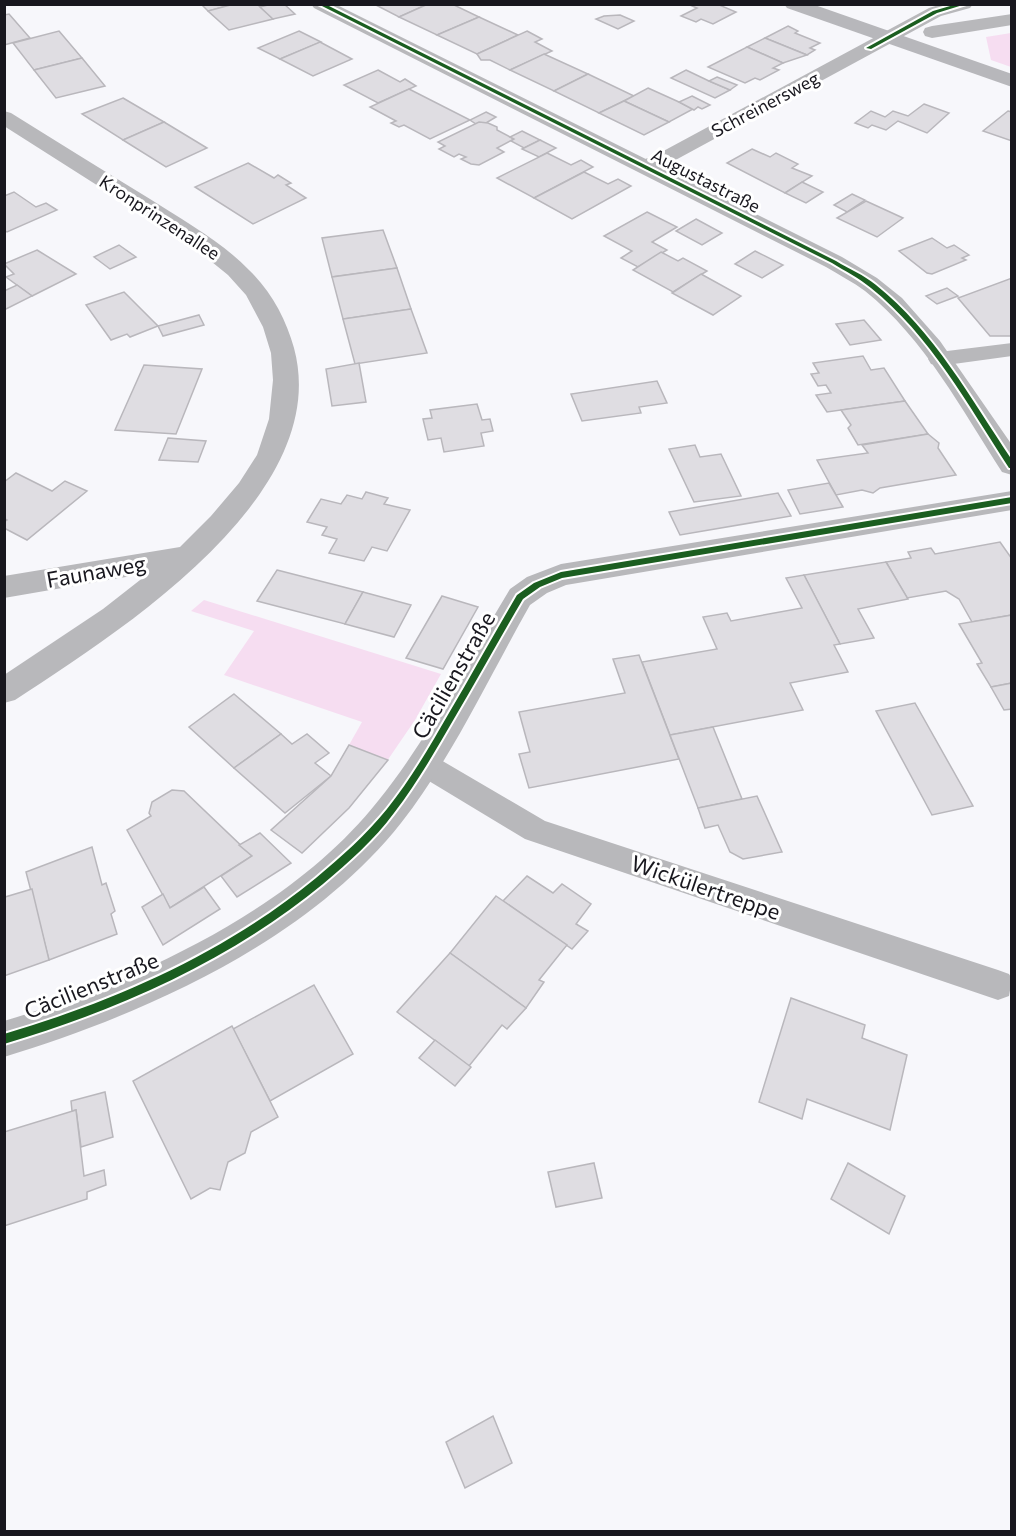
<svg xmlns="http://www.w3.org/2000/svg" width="1016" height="1536" font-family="Commissioner,sans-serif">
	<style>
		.green { fill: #f6ddf1 }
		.building { fill: #dfdde2; stroke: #b9b7bc; stroke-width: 1.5 }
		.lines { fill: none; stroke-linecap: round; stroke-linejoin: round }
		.service { fill: #b8b8bb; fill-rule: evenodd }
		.minor { fill: #b8b8bb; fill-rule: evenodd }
		.tertiary { fill: #b8b8bb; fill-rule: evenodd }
		.secondary { fill: #b7b7bb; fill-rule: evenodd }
		.cycleway-casing { stroke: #fff; stroke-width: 4 }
		.cycleway { fill: #1b5e20; fill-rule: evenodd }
		.labels { text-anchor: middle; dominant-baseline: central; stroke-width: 6; stroke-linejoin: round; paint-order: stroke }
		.far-street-label { font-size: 18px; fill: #18171e; stroke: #fff }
		.street-label { font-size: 22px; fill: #18171e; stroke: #fff }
	</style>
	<rect width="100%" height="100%" fill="#f7f7fb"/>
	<g class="green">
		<polygon points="1011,33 1011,67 991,60 986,37"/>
		<polygon points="204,600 441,674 415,720 387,761 349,745 362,722 224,675 254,631 191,611"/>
	</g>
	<g class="building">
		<polygon points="201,4 234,4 208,11"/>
		<polygon points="234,4 257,4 273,19 229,30 208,11"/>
		<polygon points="272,4 284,4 295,14 273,19 260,7"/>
		<polygon points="374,4 428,4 399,17"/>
		<polygon points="428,4 452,4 479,17 437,35 399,17"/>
		<polygon points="696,4 717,4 736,12 713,24 701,19 696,22 681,16 697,8 692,6"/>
		<polygon points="9,14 30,38 4,45 4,15"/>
		<polygon points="620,15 634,21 618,29 596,19 604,16"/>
		<polygon points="479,17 518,35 477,54 437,35"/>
		<polygon points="788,26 798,31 795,33 820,43 810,48 815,50 807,55 765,38"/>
		<polygon points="59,31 82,58 34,70 13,43"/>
		<polygon points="299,31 321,42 280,59 258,48"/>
		<polygon points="527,31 542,39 535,42 552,51 510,70 490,60 481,60 477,54"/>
		<polygon points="765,38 807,55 783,63 747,47"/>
		<polygon points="320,42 352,59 313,76 280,59"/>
		<polygon points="747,47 783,63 773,68 779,70 760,80 755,78 745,83 708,67"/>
		<polygon points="544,54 588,74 554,91 510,70"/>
		<polygon points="82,58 105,86 56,98 34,70"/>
		<polygon points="378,70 400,82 405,79 416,86 378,103 344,85"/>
		<polygon points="686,70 709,81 730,90 715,98 671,78"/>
		<polygon points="588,74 634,96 599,113 554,91"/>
		<polygon points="717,77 737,85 730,90 709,81"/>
		<polygon points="648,88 679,102 693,109 669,122 624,101"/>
		<polygon points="409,89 470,120 430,139 404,125 399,127 391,123 396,121 370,107"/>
		<polygon points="692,96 710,105 702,109 698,107 694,110 679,102"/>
		<polygon points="123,98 164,122 123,140 82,114"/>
		<polygon points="624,101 669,122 644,135 599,113"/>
		<polygon points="924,104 949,113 927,133 898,121 886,130 872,125 868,128 855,123 871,111 885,117 893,111 908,116"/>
		<polygon points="1008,111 1012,112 1012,141 983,131"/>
		<polygon points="486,112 496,117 486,123 476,124 470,120"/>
		<polygon points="164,122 207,148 166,167 123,140"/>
		<polygon points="479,122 488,123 497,127 497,130 514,139 497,148 504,152 479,165 471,164 461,159 466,157 459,154 454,157 439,149 445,146 438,142"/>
		<polygon points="522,131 540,140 524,148 511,141 514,139 510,137"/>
		<polygon points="540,140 556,148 539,157 522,149"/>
		<polygon points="752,149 770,157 776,153 798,164 792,168 812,176 785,193 727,163"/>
		<polygon points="547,153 571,165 581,160 593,167 534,198 497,178"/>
		<polygon points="248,163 274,178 278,175 291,183 286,185 306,198 253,224 195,187"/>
		<polygon points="584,172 608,184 618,179 631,186 572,219 534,198"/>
		<polygon points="802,182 823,192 806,203 785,193"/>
		<polygon points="14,192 36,207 46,203 57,210 7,232 4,230 4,196"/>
		<polygon points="852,194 865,200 847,212 834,205"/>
		<polygon points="866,201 903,218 877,237 837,218"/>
		<polygon points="647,212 677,227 652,242 667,250 638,267 621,258 632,251 604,236"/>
		<polygon points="696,219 722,233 702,245 676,231"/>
		<polygon points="383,230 397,268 332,277 322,238"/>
		<polygon points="932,238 947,248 954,245 969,255 962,258 966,260 932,274 927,273 899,251"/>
		<polygon points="119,245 136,257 110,269 94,257"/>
		<polygon points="37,250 76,274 32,296 6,277 14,274 4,264"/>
		<polygon points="755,251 783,265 762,278 735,264"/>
		<polygon points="661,252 678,261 683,258 707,271 673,292 633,270"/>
		<polygon points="397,268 411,309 343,319 332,277"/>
		<polygon points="701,274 741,296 713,315 672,293"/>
		<polygon points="1012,278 1012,336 990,336 958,298"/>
		<polygon points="17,285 32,296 4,310 4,291"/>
		<polygon points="947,288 958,296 937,304 926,296"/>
		<polygon points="124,292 158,326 130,337 127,334 111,340 86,305"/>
		<polygon points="411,309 427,353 355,364 343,319"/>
		<polygon points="199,315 204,325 163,336 158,326"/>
		<polygon points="864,320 881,340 850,345 836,324"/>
		<polygon points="863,356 871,370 884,368 905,401 827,412 816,395 831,393 826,385 818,386 811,374 819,373 813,363"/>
		<polygon points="359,363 366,402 332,406 326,369"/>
		<polygon points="144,365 202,369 176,434 115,430"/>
		<polygon points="657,381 667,403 639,407 641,413 582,421 571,394"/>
		<polygon points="905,401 928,434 858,445 848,428 851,425 841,410"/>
		<polygon points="477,404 482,420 490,419 493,431 481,433 484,446 444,452 441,438 428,440 423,419 432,418 430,410"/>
		<polygon points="928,434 939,443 938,448 956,475 880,488 873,493 862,490 836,495 817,460 868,453 862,445"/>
		<polygon points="168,438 206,441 198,462 159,460"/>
		<polygon points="695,445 700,457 721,454 741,496 694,502 669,449"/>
		<polygon points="16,473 52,491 65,481 87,491 27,540 4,528 4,522 7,520 4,518 4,482"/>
		<polygon points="829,483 843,507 800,514 788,490"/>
		<polygon points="366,492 388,498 384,504 410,510 387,551 372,547 364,561 329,553 337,539 322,535 327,527 307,522 321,499 341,504 347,495 362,499"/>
		<polygon points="778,493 791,516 680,535 669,512"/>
		<polygon points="1000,542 1012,559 1012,615 972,622 959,599 946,591 907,598 886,562 911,558 908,552 931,548 935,554"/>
		<polygon points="886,562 908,599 858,609 874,638 840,644 804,575"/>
		<polygon points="277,570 363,592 345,624 257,601"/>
		<polygon points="804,575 840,644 834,645 848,672 790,683 803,710 670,735 642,662 717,649 703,617 727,613 731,621 802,608 786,578"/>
		<polygon points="363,592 411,605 394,637 345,624"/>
		<polygon points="442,596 478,607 443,669 406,658"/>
		<polygon points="1012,615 1012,683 991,687 977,664 982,663 959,624"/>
		<polygon points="639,655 679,759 529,788 519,754 530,752 519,712 625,693 613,659"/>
		<polygon points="1012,683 1012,709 1004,710 991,687"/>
		<polygon points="234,694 281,734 234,768 189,727"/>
		<polygon points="915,703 973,806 932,815 876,711"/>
		<polygon points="713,727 742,799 698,808 670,735"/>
		<polygon points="281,734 292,744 307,734 329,753 315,763 331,776 285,813 234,768"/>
		<polygon points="349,745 388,760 349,808 302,853 271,830 331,776"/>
		<polygon points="172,790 184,791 252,856 170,908 127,830 151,816 149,813 152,802"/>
		<polygon points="757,796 782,852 743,859 730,852 718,825 705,828 698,808"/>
		<polygon points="260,833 291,863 237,897 221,876 252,856 239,845"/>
		<polygon points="92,847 102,885 106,883 115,911 111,914 117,934 49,960 26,872"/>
		<polygon points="527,876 553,893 562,884 591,904 576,924 588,931 572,949 503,901"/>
		<polygon points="204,887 220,909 163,945 142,907 163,894 170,908"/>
		<polygon points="32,889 49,960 4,976 4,893 5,897"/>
		<polygon points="496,896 567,945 539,980 544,982 526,1008 450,953"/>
		<polygon points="450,953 526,1008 507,1029 502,1025 469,1066 397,1012"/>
		<polygon points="314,985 353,1054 270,1101 233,1029"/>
		<polygon points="791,998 865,1025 862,1038 907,1055 890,1130 807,1099 802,1119 759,1102"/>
		<polygon points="232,1026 278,1117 251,1132 245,1153 228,1162 220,1190 210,1188 191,1199 133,1081"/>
		<polygon points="435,1040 471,1067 455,1086 419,1058"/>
		<polygon points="105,1092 113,1137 81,1147 76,1110 72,1111 71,1101"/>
		<polygon points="76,1110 84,1176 104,1170 106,1185 87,1192 87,1199 4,1226 4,1132"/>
		<polygon points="594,1163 602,1198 556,1207 548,1172"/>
		<polygon points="848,1163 905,1196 889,1234 831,1199"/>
		<polygon points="493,1416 512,1463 465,1488 446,1442"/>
	</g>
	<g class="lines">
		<g class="service">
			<polygon points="1012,343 1012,356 939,366 931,364 928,359 931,354 939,352"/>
			<polygon points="424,752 434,756 545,821 998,970 1009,974 1012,979 1009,996 998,1000 525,839 414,772 410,764 414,756"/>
		</g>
		<g class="minor">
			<polygon points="942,4 973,4 970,8 941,16 670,163 644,172 637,170 633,166 637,162 656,155 929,8"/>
			<polygon points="1012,14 1012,25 932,38 925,36 923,32 925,28 932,26"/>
			<path d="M4 111 11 113C57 142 103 170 150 199 184 221 221 241 249 270 271 291 286 319 294 348 334 496 119 632 15 700L4 703V675L103 609 149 573 4 598V576L180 547 211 516 239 483 257 455 269 419 273 380 271 353 263 327 246 295 228 275 191 245 4 126Z"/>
			<path d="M1012 491V510L566 585 547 593 530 605C489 677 452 758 401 823 308 941 145 1014 4 1057V1021C136 982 291 911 378 801 430 737 467 660 510 589L527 577 561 564Z"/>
		</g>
		<path class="tertiary" d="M311 4H335L842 257 877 278 902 298 940 341 1012 445V475L1002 472C962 410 924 338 865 291 853 282 839 275 826 267L314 8Z"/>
		<polygon class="secondary" points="784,4 812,4 1012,74 1012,87 787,8"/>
		<defs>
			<g id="cycleway">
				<path d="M318 4H325L836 261C849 269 864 275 876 285 934 331 971 399 1012 460V468H1009C968 405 930 335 871 288 859 278 845 271 832 263Z"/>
				<polygon points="957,4 966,4 937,13 871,49 866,48 933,11"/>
				<path d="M1012 497V503L562 578 540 587 523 599C500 638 478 678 455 717 436 750 417 783 394 813 374 840 349 862 323 884 231 960 119 1010 4 1044V1034C116 1001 225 953 316 878 341 857 366 835 387 809 411 779 430 746 449 713 472 674 494 634 517 595L534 583 561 572Z"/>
			</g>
		</defs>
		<use href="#cycleway" class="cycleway-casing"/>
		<use href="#cycleway" class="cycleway"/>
	</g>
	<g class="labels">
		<g class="far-street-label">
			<text transform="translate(765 104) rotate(-28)">Schreinersweg</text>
			<text transform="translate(706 180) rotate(27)">Augustastraße</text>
			<text transform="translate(160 217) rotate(33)">Kronprinzenallee</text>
		</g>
		<g class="street-label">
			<text transform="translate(96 571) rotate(-10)">Faunaweg</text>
			<text transform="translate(453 675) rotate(-60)">Cäcilienstraße</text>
			<text transform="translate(706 887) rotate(19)">Wickülertreppe</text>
			<text transform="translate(91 985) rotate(-22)">Cäcilienstraße</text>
		</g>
	</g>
	<rect width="1016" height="1536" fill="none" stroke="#18171e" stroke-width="12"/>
</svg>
